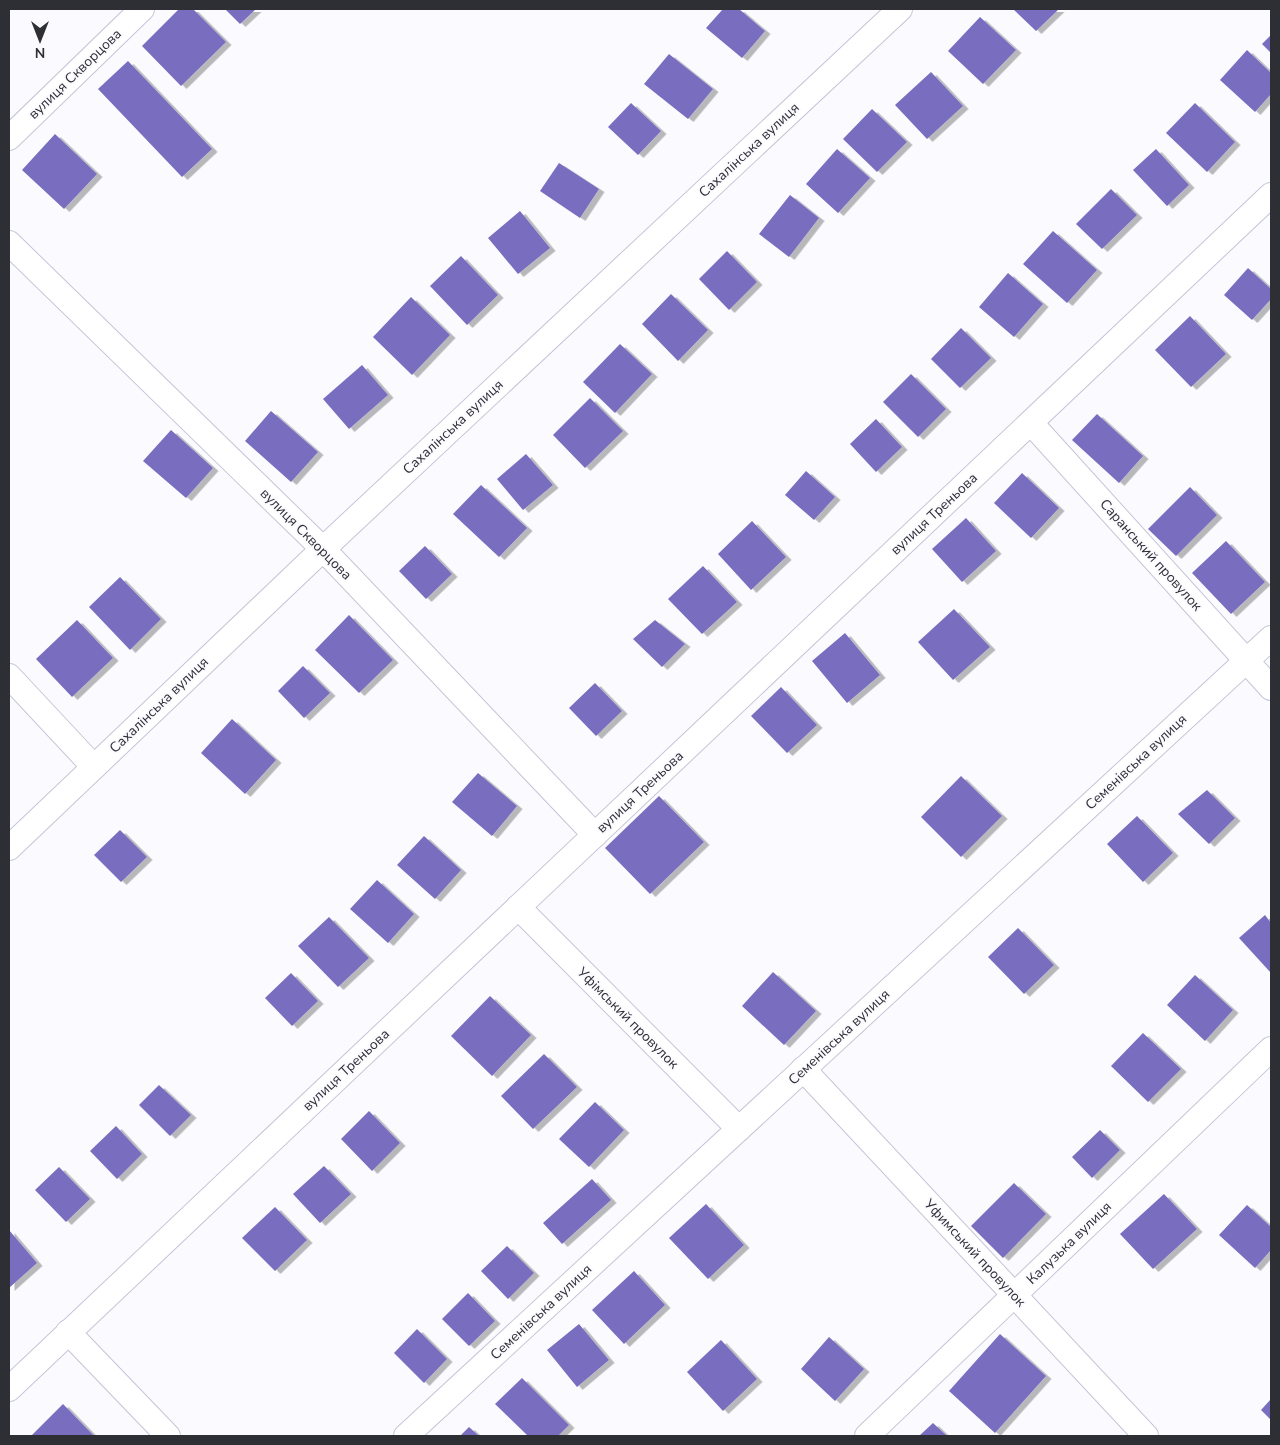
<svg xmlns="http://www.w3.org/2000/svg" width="1280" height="1445" font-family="'Nunito Sans',sans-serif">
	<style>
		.building { fill: #786dbf; filter: url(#shadow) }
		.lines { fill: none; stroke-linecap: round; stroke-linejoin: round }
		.street-casing { stroke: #c5c5d7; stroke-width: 26 }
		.street { stroke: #fff; stroke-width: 24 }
		.labels { text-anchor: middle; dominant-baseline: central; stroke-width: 4; stroke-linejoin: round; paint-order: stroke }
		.street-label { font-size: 14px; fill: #2e2e35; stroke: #fbfbff }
	</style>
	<defs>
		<filter id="shadow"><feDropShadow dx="5.5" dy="3" stdDeviation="0" flood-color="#0004"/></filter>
	</defs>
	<rect width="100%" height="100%" fill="#fbfbff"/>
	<g class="building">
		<polygon points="179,9 193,9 226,42 181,86 142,46"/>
		<polygon points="225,9 256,9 240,24"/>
		<polygon points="723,9 739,9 765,31 742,58 706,28"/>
		<polygon points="1013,9 1059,9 1036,31"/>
		<polygon points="980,17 1016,50 983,84 948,51"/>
		<polygon points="1271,35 1271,53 1262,44"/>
		<polygon points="1247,50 1271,73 1271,94 1255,112 1220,80"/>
		<polygon points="669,54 713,89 688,119 644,84"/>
		<polygon points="128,61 212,149 182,177 98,89"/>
		<polygon points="931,72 963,106 927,139 895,105"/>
		<polygon points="631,103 661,131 638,155 608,127"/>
		<polygon points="1195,103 1235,142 1207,172 1166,133"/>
		<polygon points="872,109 907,142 877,172 843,139"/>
		<polygon points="55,134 97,174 64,209 22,170"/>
		<polygon points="837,149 870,178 838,213 806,184"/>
		<polygon points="1156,149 1189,185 1167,206 1133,170"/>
		<polygon points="559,163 599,189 580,218 540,191"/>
		<polygon points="1111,189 1137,215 1102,249 1076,224"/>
		<polygon points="790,195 819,218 789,257 759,234"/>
		<polygon points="520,211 550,248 518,274 488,238"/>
		<polygon points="1053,231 1097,270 1067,303 1023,264"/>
		<polygon points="727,251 757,282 729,310 699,279"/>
		<polygon points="461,256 498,295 467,325 430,286"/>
		<polygon points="1248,268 1271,289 1271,299 1252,320 1224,295"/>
		<polygon points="1008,273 1043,304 1014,337 979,307"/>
		<polygon points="671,294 708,330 678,361 642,324"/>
		<polygon points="411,297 450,335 412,375 373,337"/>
		<polygon points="1190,316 1226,354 1191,387 1155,350"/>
		<polygon points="961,328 991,358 960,388 931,359"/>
		<polygon points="620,344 652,374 615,413 583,382"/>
		<polygon points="362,365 388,395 349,429 323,399"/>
		<polygon points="911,374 946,409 918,437 883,402"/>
		<polygon points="590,398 623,431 585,468 553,435"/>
		<polygon points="271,411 318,452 291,482 245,441"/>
		<polygon points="1097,414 1143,456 1119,483 1072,440"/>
		<polygon points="876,419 902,447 876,472 850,444"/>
		<polygon points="171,430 213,468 186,498 143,461"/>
		<polygon points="526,454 553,485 523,510 497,479"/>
		<polygon points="806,471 835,497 814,520 785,495"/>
		<polygon points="1022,473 1059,508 1031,538 994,503"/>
		<polygon points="481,485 527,528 499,557 453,514"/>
		<polygon points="1190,487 1217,515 1176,556 1148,529"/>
		<polygon points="966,518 996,551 962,582 932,549"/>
		<polygon points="752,521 786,557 751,590 718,554"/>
		<polygon points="1226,541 1265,582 1231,614 1192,573"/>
		<polygon points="425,546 452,574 426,599 399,571"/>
		<polygon points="703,566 737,602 702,634 668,599"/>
		<polygon points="120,577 161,619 130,650 89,607"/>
		<polygon points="954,609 990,647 953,680 918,642"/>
		<polygon points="349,615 393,660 359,693 315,650"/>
		<polygon points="77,620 113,658 72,697 36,659"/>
		<polygon points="655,620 685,644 662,667 633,639"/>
		<polygon points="845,633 880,675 847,703 812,661"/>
		<polygon points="303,666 330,693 304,718 278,691"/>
		<polygon points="595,683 622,711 596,736 569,708"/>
		<polygon points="781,687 817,725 787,753 751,716"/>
		<polygon points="232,719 276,760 245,794 201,753"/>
		<polygon points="478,773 517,806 492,836 452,802"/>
		<polygon points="961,776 1002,816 961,857 921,817"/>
		<polygon points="1207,790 1235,818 1209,844 1178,814"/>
		<polygon points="659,796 704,842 650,894 605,848"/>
		<polygon points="1137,816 1173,853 1143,882 1107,844"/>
		<polygon points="120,830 147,857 121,882 94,855"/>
		<polygon points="424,836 461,870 435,899 397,865"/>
		<polygon points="377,880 414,914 388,943 350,909"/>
		<polygon points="1265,915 1271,923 1271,973 1239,938"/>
		<polygon points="329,917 369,958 338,987 298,946"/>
		<polygon points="1018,928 1054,965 1024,994 988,957"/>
		<polygon points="773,972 816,1011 784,1045 742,1006"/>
		<polygon points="291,973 318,1001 292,1026 265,998"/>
		<polygon points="1195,975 1233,1010 1205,1041 1167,1005"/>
		<polygon points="490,996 531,1035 492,1076 451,1036"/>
		<polygon points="1143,1033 1181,1069 1148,1102 1111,1066"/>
		<polygon points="544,1054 577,1087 533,1129 501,1096"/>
		<polygon points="159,1085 191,1115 170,1136 139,1105"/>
		<polygon points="595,1102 624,1130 589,1167 559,1139"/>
		<polygon points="369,1111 400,1143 372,1171 341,1139"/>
		<polygon points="116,1126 142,1154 117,1179 90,1151"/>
		<polygon points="1100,1130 1120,1150 1092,1178 1072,1157"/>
		<polygon points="324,1166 351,1194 320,1223 293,1194"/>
		<polygon points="59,1167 90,1199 66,1222 35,1190"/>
		<polygon points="592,1179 611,1200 562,1244 543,1223"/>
		<polygon points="1014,1183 1046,1214 1003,1258 971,1226"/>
		<polygon points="1164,1194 1197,1229 1153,1269 1120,1234"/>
		<polygon points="706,1204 744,1245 708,1279 669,1238"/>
		<polygon points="1247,1205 1271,1227 1271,1250 1255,1268 1219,1235"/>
		<polygon points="275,1207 307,1240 275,1271 242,1238"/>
		<polygon points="9,1230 37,1263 9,1288"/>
		<polygon points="507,1246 534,1273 508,1299 481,1271"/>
		<polygon points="634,1271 665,1305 624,1344 592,1310"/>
		<polygon points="468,1293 495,1321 469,1346 442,1319"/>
		<polygon points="579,1324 609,1360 577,1387 547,1350"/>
		<polygon points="417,1329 447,1359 424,1383 394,1353"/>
		<polygon points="1000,1334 1046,1376 995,1433 949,1391"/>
		<polygon points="829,1337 864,1369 835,1401 801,1369"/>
		<polygon points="721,1340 757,1379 723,1411 687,1372"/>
		<polygon points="522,1378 569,1425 558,1436 528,1436 495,1404"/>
		<polygon points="1271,1399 1271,1420 1261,1410"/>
		<polygon points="63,1404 94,1436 31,1436"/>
		<polygon points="933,1423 947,1436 919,1436"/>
		<polygon points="469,1427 479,1436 460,1436"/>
	</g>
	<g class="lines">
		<defs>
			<g id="street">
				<polyline points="9,138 142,9"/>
				<polyline points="9,243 323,549 595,835"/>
				<polyline points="1031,423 1271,688"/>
				<polyline points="9,676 94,767"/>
				<polyline points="9,848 323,549 900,9"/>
				<polyline points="518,907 739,1129"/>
				<polyline points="803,1069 1146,1436"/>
				<polyline points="68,1332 168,1436"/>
				<polyline points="9,1389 1271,195"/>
				<polyline points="406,1436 1271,638"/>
				<polyline points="867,1436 1271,1049"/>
			</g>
		</defs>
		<use href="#street" class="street-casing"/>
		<use href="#street" class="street"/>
	</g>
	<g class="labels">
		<g class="street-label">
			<text transform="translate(75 74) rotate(-44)">вулиця Скворцова</text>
			<text transform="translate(749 150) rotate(-43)">Сахалінська вулиця</text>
			<text transform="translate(453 427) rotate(-43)">Сахалінська вулиця</text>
			<text transform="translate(934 514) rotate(-43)">вулиця Треньова</text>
			<text transform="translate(306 534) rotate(45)">вулиця Скворцова</text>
			<text transform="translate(1151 555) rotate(48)">Саранський провулок</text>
			<text transform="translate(159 705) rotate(-44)">Сахалінська вулиця</text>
			<text transform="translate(1136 762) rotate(-43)">Семенівська вулиця</text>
			<text transform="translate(640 792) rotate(-43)">вулиця Треньова</text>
			<text transform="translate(628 1018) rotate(45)">Уфімський провулок</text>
			<text transform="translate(839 1037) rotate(-43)">Семенівська вулиця</text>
			<text transform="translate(346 1070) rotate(-43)">вулиця Треньова</text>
			<text transform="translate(1069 1243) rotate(-44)">Калузька вулиця</text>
			<text transform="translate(975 1253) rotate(47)">Уфимський провулок</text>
			<text transform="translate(541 1312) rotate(-43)">Семенівська вулиця</text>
		</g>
	</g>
	<rect width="1280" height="1445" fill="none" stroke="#2e2e35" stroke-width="20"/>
	<g transform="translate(40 40) rotate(180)" stroke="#fbfbff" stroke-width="4" paint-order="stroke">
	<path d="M0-4L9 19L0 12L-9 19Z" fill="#2e2e35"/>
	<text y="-8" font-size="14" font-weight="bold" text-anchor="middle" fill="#2e2e35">N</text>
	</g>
</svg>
